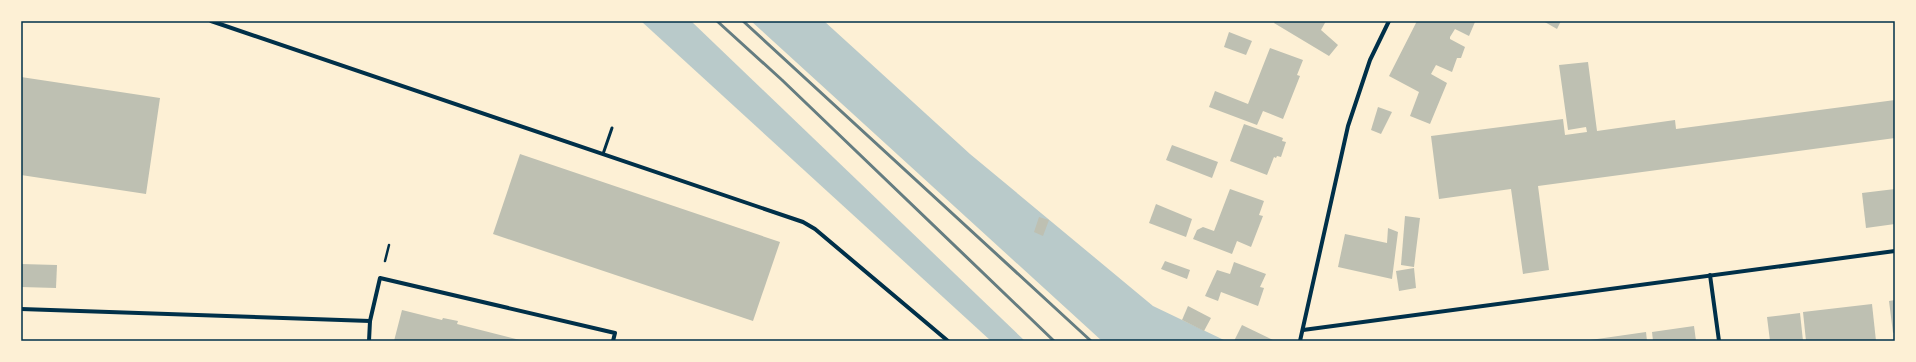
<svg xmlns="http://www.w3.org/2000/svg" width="1916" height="362" font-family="'DejaVu Sans',sans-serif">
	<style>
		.green { fill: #b9caca }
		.building { fill: #bec0b2 }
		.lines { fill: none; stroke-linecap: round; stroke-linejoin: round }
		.path { stroke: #003049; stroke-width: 2.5 }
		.service { stroke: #003049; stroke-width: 3 }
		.minor { stroke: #003049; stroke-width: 4 }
		.rail { stroke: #657d81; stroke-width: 3 }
		.neatline { fill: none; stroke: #003049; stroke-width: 1.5 }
	</style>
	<rect width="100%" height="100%" fill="#fdf0d5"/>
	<g class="green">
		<polygon points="641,21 691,21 1025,341 991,341"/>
		<polygon points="751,21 824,21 970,154 1153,306 1226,341 1102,341"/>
	</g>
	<g class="building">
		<polygon points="1275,21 1326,21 1321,30 1338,45 1329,56 1274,23"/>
		<polygon points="1417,21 1475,21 1475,22 1469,36 1455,29 1450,37 1450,39 1465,47 1461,58 1457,58 1452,72 1436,65 1431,74 1447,83 1430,124 1410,116 1419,92 1389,76"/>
		<polygon points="1543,21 1561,21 1557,29"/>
		<polygon points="1229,32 1252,41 1246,55 1224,47"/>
		<polygon points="1270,48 1303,60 1297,75 1300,76 1283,119 1263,111 1257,125 1209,107 1215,91 1248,104"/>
		<polygon points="1588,62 1597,131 1675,120 1676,129 1895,100 1895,138 1538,186 1549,270 1523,274 1511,189 1439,199 1431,136 1563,119 1565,135 1587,132 1586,127 1568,130 1559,65"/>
		<polygon points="21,77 160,98 146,194 21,175"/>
		<polygon points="1378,107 1392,112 1381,134 1371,130"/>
		<polygon points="1244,124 1283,138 1282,141 1286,142 1281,157 1277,156 1276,158 1274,157 1267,175 1230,161"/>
		<polygon points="1172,145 1218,162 1212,178 1166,160"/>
		<polygon points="520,154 780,242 753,321 493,234"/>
		<polygon points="1230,189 1264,201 1259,215 1263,216 1251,247 1237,241 1232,254 1193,239 1197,230 1203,227 1214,231"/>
		<polygon points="1895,189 1895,224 1866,228 1862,193"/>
		<polygon points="1156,204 1192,219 1186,237 1149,223"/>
		<polygon points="1405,216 1420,218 1414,267 1401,265"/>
		<polygon points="1039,217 1049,220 1043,236 1034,232"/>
		<polygon points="1388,228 1398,232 1392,279 1338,267 1345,234 1387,243"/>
		<polygon points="1165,261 1190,270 1187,279 1161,269"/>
		<polygon points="1234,262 1266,274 1260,287 1264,288 1258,306 1221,292 1218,301 1205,296 1217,270 1230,274"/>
		<polygon points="21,264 57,265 56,288 21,287"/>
		<polygon points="1414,268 1416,288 1399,291 1396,271"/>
		<polygon points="1895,300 1895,332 1893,333 1889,301"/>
		<polygon points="1872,304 1876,341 1806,341 1803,312"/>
		<polygon points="1188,306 1211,318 1204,331 1182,320"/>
		<polygon points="402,310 442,320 443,318 458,321 457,324 524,341 394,341"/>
		<polygon points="1800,313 1803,341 1770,341 1767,317"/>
		<polygon points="1242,325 1275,341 1234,341"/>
		<polygon points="1694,326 1696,341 1653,341 1652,332"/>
		<polygon points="1646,332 1647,341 1590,341 1590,340"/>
	</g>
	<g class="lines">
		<polyline class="path" points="385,261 389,245"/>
		<polyline class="service" points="603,154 612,128"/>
		<g class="minor">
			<polyline points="211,21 803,222 815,229 948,341"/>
			<polyline points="1710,275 1719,341"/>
			<polyline points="21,309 370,321"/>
			<polyline points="1303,330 1895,251"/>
			<polyline points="369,341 370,321 380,278 615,333 613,341"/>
			<polyline points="1300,341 1348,126 1370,60 1389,21"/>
		</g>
		<g class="rail">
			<polyline points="717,21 782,80 1054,341"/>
			<polyline points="743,21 1091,341"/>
		</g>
	</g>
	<rect width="1916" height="362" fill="none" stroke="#fdf0d5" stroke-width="44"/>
	<rect x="22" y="22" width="1872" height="318" class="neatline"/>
</svg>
